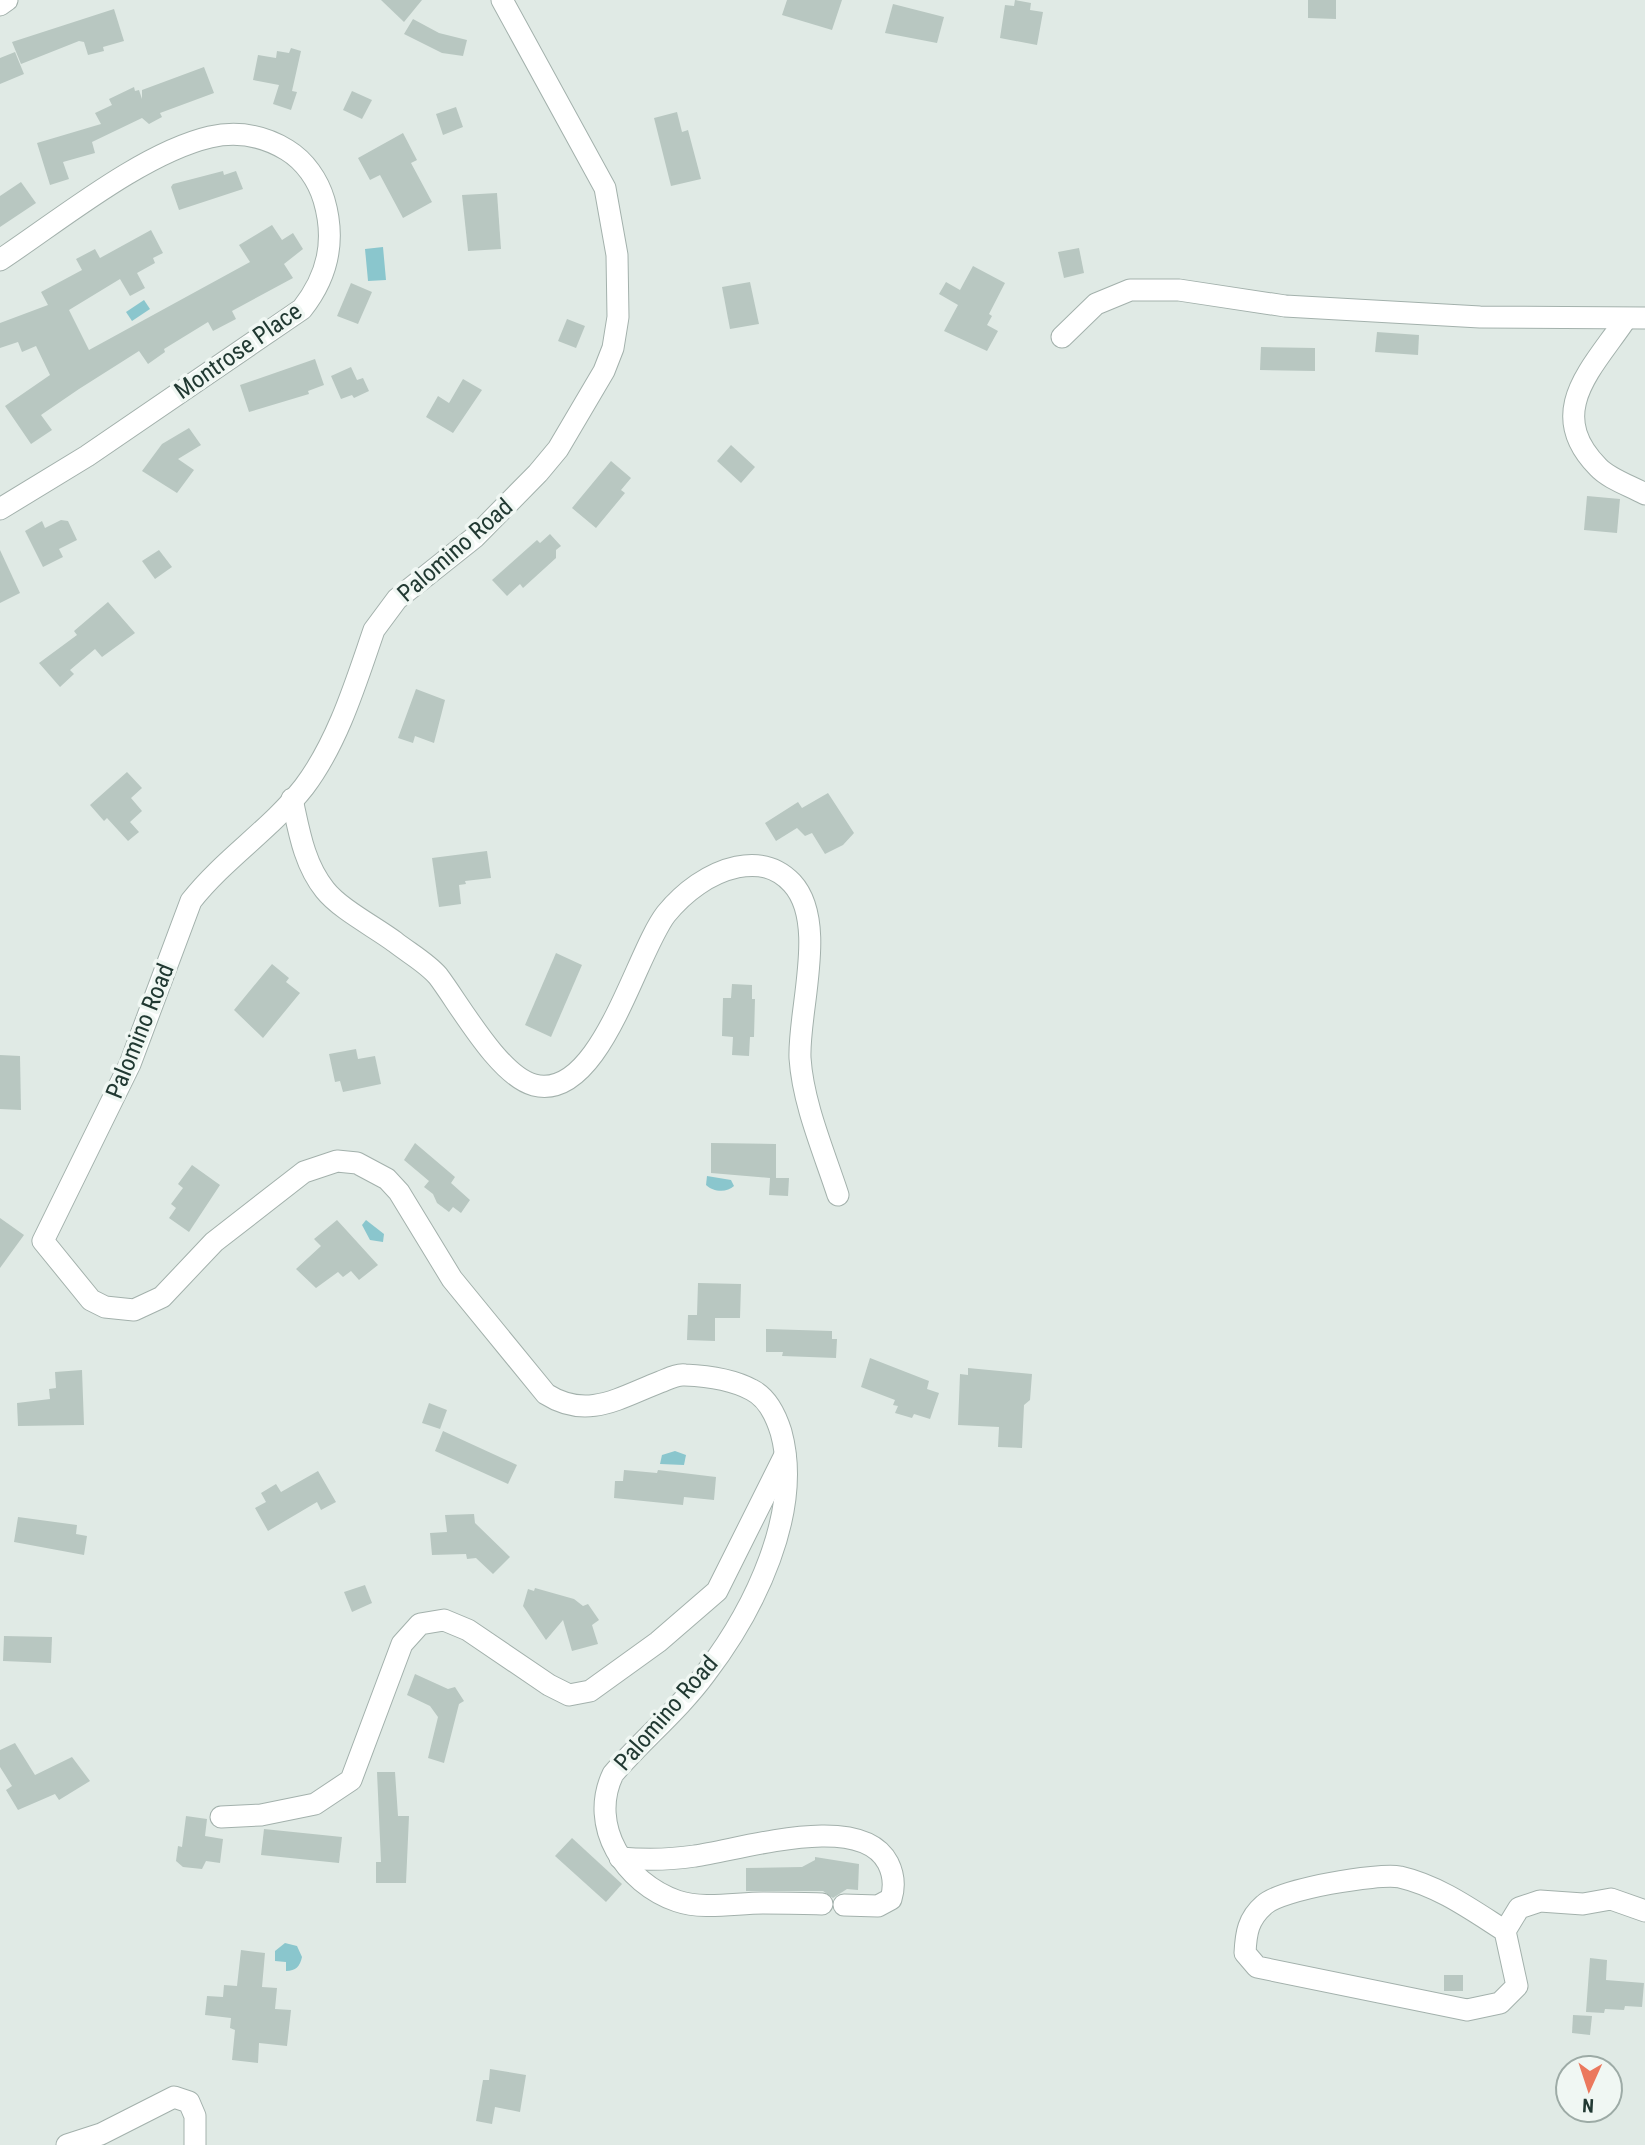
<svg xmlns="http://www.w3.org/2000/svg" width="1645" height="2145" font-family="'Roboto Condensed',sans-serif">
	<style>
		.water { fill: #8ac6cd }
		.building { fill: #b8c7c1 }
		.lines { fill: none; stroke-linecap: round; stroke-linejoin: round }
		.minor-casing { stroke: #a3b1ac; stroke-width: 23 }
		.minor { stroke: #fff; stroke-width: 21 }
		.labels { text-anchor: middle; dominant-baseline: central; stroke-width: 7; stroke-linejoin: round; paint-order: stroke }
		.street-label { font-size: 24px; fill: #213932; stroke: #f0f7f3 }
	</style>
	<rect width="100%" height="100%" fill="#e0eae5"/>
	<g class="water">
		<polygon points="383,247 386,280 368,281 365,249"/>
		<polygon points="144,300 150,309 132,321 126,312"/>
		<path d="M707 1176 731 1180 734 1186C727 1193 713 1192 706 1185Z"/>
		<polygon points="366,1220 384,1234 383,1242 370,1240 362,1225"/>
		<polygon points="675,1451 686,1455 684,1465 660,1464 662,1455"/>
		<path d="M285 1943 297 1946 302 1957C300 1966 296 1971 286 1971V1962L275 1961V1951Z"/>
	</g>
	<g class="building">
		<polygon points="381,0 422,0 404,22"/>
		<polygon points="787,0 842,0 832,30 782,15"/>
		<polygon points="1015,0 1031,3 1030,10 1043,12 1037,45 1000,38 1005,5 1014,6"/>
		<polygon points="1308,0 1336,0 1336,19 1308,18"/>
		<polygon points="893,4 944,17 937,43 885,33"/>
		<polygon points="114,9 124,41 103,47 104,51 88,55 84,42 79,41 21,64 12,42"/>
		<polygon points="413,19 439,33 467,40 463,56 442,53 404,34"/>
		<polygon points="291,48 301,51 292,91 297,92 291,110 273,104 279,85 253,80 258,55 276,58 277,51 289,53"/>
		<polygon points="15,52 24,74 0,84 0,58"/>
		<polygon points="204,67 214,93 160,113 162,117 149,124 142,118 92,142 95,153 63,162 69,179 50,185 37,143 101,124 95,113 112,105 109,99 134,87 135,91 139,90 142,99 142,90"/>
		<polygon points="352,91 372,100 362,119 343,110"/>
		<polygon points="456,107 463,127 443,135 436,114"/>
		<polygon points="677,112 682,132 688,130 701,179 671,186 654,118"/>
		<polygon points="403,133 417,160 411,163 432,202 403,218 380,175 370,180 358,158"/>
		<polygon points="223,171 224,175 236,171 243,189 179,210 171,187 173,184"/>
		<polygon points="21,182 36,203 0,227 0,196"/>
		<polygon points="497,193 501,249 468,251 462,195"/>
		<polygon points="272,225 282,240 293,233 303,249 284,264 293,278 232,311 236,319 213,331 208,322 164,349 165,352 148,364 139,351 79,389 41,415 52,430 31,444 5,406 50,375 36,346 22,352 18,342 0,348 0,323 48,305 41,292 82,270 76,259 95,249 100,258 151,230 163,253 153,258 155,263 137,273 145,288 130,296 120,279 69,310 89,350 250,262 239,245"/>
		<polygon points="1079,248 1084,273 1064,278 1058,252"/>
		<polygon points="973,266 1005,283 989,314 992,316 987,325 998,331 987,351 944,331 958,305 939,294 946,282 960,290"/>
		<polygon points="750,282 759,324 730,329 722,287"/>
		<polygon points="351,283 372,292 358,324 337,316"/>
		<polygon points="567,319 585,326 576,348 558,341"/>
		<polygon points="1377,332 1419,335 1418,355 1375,352"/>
		<polygon points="1261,347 1315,348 1315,371 1260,370"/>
		<polygon points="315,359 324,385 308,391 309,394 249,412 240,385"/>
		<polygon points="351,367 357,380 363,378 369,391 354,398 352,395 341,399 331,376"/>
		<polygon points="463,379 482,390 453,433 426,417 438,396 449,403"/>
		<polygon points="189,428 201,445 178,459 194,470 177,493 142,471 162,444"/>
		<polygon points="731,445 755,467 741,483 717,461"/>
		<polygon points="611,461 631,478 621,490 625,493 596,528 572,508"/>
		<polygon points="1587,496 1620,499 1617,533 1584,530"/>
		<polygon points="61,520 68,521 77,540 59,549 63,557 43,567 25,531 42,521 45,528"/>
		<polygon points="550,534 561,546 556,550 556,558 523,588 520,584 507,596 492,580 537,540 540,543"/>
		<polygon points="0,550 20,593 0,603"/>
		<polygon points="159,550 172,567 155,579 142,561"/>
		<polygon points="108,602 135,633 102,657 95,649 70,670 74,674 60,687 39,663 77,635 74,631"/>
		<polygon points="416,689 445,700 434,743 415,736 413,743 398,738"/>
		<polygon points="127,772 142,788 131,798 142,811 130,822 139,832 128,841 107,818 104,821 90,805"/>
		<polygon points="828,793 854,833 843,845 825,854 812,833 805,836 797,828 776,841 765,823 798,802 802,808"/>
		<polygon points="487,851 491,878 465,881 466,884 459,885 461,904 439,907 432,858"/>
		<polygon points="556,953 582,965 551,1037 525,1025"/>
		<polygon points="272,964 289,978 286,982 300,993 263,1038 234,1010"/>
		<polygon points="732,984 752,985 752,999 755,999 754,1037 750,1037 749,1056 732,1055 733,1037 722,1036 723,998 731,998"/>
		<polygon points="356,1049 358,1059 375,1056 381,1084 343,1092 340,1081 335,1082 329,1054"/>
		<polygon points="0,1055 20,1056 21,1110 0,1109"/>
		<polygon points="415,1143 455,1177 451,1183 470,1200 461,1213 453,1207 449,1212 437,1203 433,1194 424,1187 429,1181 404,1160"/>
		<polygon points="711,1143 776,1144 776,1178 789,1178 788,1196 769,1195 770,1178 711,1173"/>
		<polygon points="192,1165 220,1185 189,1232 169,1218 176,1208 171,1204 183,1188 178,1184"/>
		<polygon points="0,1218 24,1235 0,1268"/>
		<polygon points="337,1220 378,1265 359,1280 351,1271 343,1277 338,1272 316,1288 296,1269 321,1246 314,1239"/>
		<polygon points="698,1283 741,1284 740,1318 715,1318 715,1341 687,1340 688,1315 697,1315"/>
		<polygon points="766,1329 832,1331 832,1339 837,1339 836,1358 782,1356 783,1352 766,1352"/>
		<polygon points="870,1358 929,1381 927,1389 939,1393 930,1419 914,1414 912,1418 895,1413 898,1406 893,1405 895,1400 861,1387"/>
		<polygon points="968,1368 1032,1374 1030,1400 1024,1405 1022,1448 998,1447 999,1427 958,1425 960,1374 968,1375"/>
		<polygon points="82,1370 84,1425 18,1426 17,1403 50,1399 49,1389 56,1388 55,1372"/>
		<polygon points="429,1403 447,1410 440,1429 422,1423"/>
		<polygon points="443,1431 517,1465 508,1484 435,1451"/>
		<polygon points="624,1470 657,1473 658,1470 716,1477 714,1500 684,1497 683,1505 614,1498 615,1481 623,1481"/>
		<polygon points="318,1471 336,1502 321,1510 317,1502 268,1531 255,1508 266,1502 261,1493 276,1484 281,1492"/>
		<polygon points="474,1514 475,1523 510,1557 493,1574 476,1558 467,1559 466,1554 432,1555 430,1533 447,1532 445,1515"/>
		<polygon points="18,1517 77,1525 76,1534 87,1536 84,1555 14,1542"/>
		<polygon points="365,1585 372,1603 352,1612 344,1592"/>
		<polygon points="535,1588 574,1599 583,1606 588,1604 599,1620 592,1625 598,1644 572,1651 563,1620 546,1640 523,1606 528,1589 534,1591"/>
		<polygon points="4,1636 52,1637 51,1663 3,1661"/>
		<polygon points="415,1674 448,1689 455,1687 464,1701 459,1704 444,1763 428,1758 438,1717 430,1706 407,1695"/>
		<polygon points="15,1743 35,1775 72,1757 90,1781 59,1800 55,1794 18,1810 6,1790 12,1786 0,1767 0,1750"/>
		<polygon points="377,1772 395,1772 398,1816 409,1816 406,1883 376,1883 376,1862 381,1862"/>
		<polygon points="186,1816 207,1819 205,1836 223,1839 220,1863 206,1861 202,1869 183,1867 176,1861 178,1846 182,1847"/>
		<polygon points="264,1829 342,1837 339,1863 261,1855"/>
		<polygon points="572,1838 622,1884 606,1902 555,1856"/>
		<polygon points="815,1857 859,1864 858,1890 847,1889 833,1898 823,1891 746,1891 746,1868 802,1867 815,1860"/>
		<polygon points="241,1950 265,1953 262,1987 277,1988 275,2009 291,2010 287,2046 259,2043 258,2063 232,2060 235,2030 230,2028 231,2018 205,2015 207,1996 223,1997 224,1985 237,1986"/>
		<polygon points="1590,1958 1607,1960 1606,1980 1644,1983 1642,2007 1625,2006 1624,2010 1605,2009 1604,2013 1586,2012"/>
		<rect x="1444" y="1975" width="19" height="16"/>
		<polygon points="1573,2015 1592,2016 1590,2035 1572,2033"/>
		<polygon points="490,2069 526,2075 520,2112 495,2107 492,2124 476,2121 483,2080 489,2080"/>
	</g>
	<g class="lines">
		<defs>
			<g id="minor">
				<path d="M502 0 605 188 617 255 618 317 613 348 604 371 558 449 538 473 475 537 397 599 374 630C356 682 338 742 304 787 271 829 224 859 191 901L130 1064 43 1241 91 1300 105 1307 134 1310 162 1297 214 1242 304 1172 337 1161 357 1163 387 1179 399 1192 452 1279 546 1394C587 1420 619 1398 660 1382 668 1379 677 1374 685 1375 707 1376 732 1379 752 1390 768 1398 776 1416 781 1432 803 1512 754 1610 706 1673 679 1710 643 1739 613 1774 588 1826 625 1883 677 1901 703 1910 736 1903 763 1903 783 1903 802 1903 822 1904"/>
				<polyline points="0,5 7,0"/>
				<path d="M0 260C59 221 142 153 210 137 237 131 264 136 287 150 305 161 318 180 324 200 336 241 328 276 302 309L87 456 0 509"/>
				<path d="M1625 320C1592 369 1544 412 1598 467 1609 479 1631 486 1645 494"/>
				<polyline points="1062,337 1096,304 1130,290 1179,290 1285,306 1480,317 1645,318"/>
				<path d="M292 799C299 831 304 864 325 890 340 909 375 927 395 942 409 953 427 963 438 976 460 1005 499 1076 534 1085 600 1102 635 954 666 914 684 892 709 873 737 867 758 863 776 866 792 883 828 922 798 1010 800 1058 803 1104 824 1152 838 1195"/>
				<polyline points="221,1817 261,1815 315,1804 351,1780 402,1644 420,1624 444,1620 468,1630 549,1685 569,1695 590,1691 658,1642 717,1591 785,1455"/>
				<path d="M620 1858C645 1860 669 1860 695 1856 741 1850 861 1810 888 1863 894 1875 895 1886 891 1899L878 1906 844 1905"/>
				<path d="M1505 1931C1472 1910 1439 1886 1400 1877 1377 1873 1281 1889 1264 1905 1248 1919 1246 1933 1245 1953L1257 1967 1467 2010 1500 2003 1517 1986 1505 1931 1519 1908 1540 1901 1583 1904 1611 1899 1645 1911"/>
				<polyline points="67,2145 101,2134 174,2097 189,2102 195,2116 195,2145"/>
			</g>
		</defs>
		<use href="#minor" class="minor-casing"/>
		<use href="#minor" class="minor"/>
	</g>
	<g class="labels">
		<g class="street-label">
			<text transform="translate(238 351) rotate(-35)">Montrose Place</text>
			<text transform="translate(455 550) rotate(-41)">Palomino Road</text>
			<text transform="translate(140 1031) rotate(-68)">Palomino Road</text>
			<text transform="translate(666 1713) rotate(-49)">Palomino Road</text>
		</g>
	</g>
	<g transform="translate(1589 2089) rotate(183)"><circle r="33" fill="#f0f7f3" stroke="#9daba6" stroke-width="2"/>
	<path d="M0-5L12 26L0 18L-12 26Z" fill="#eb785d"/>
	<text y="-10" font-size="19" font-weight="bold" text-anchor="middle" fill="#213932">N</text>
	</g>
</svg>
